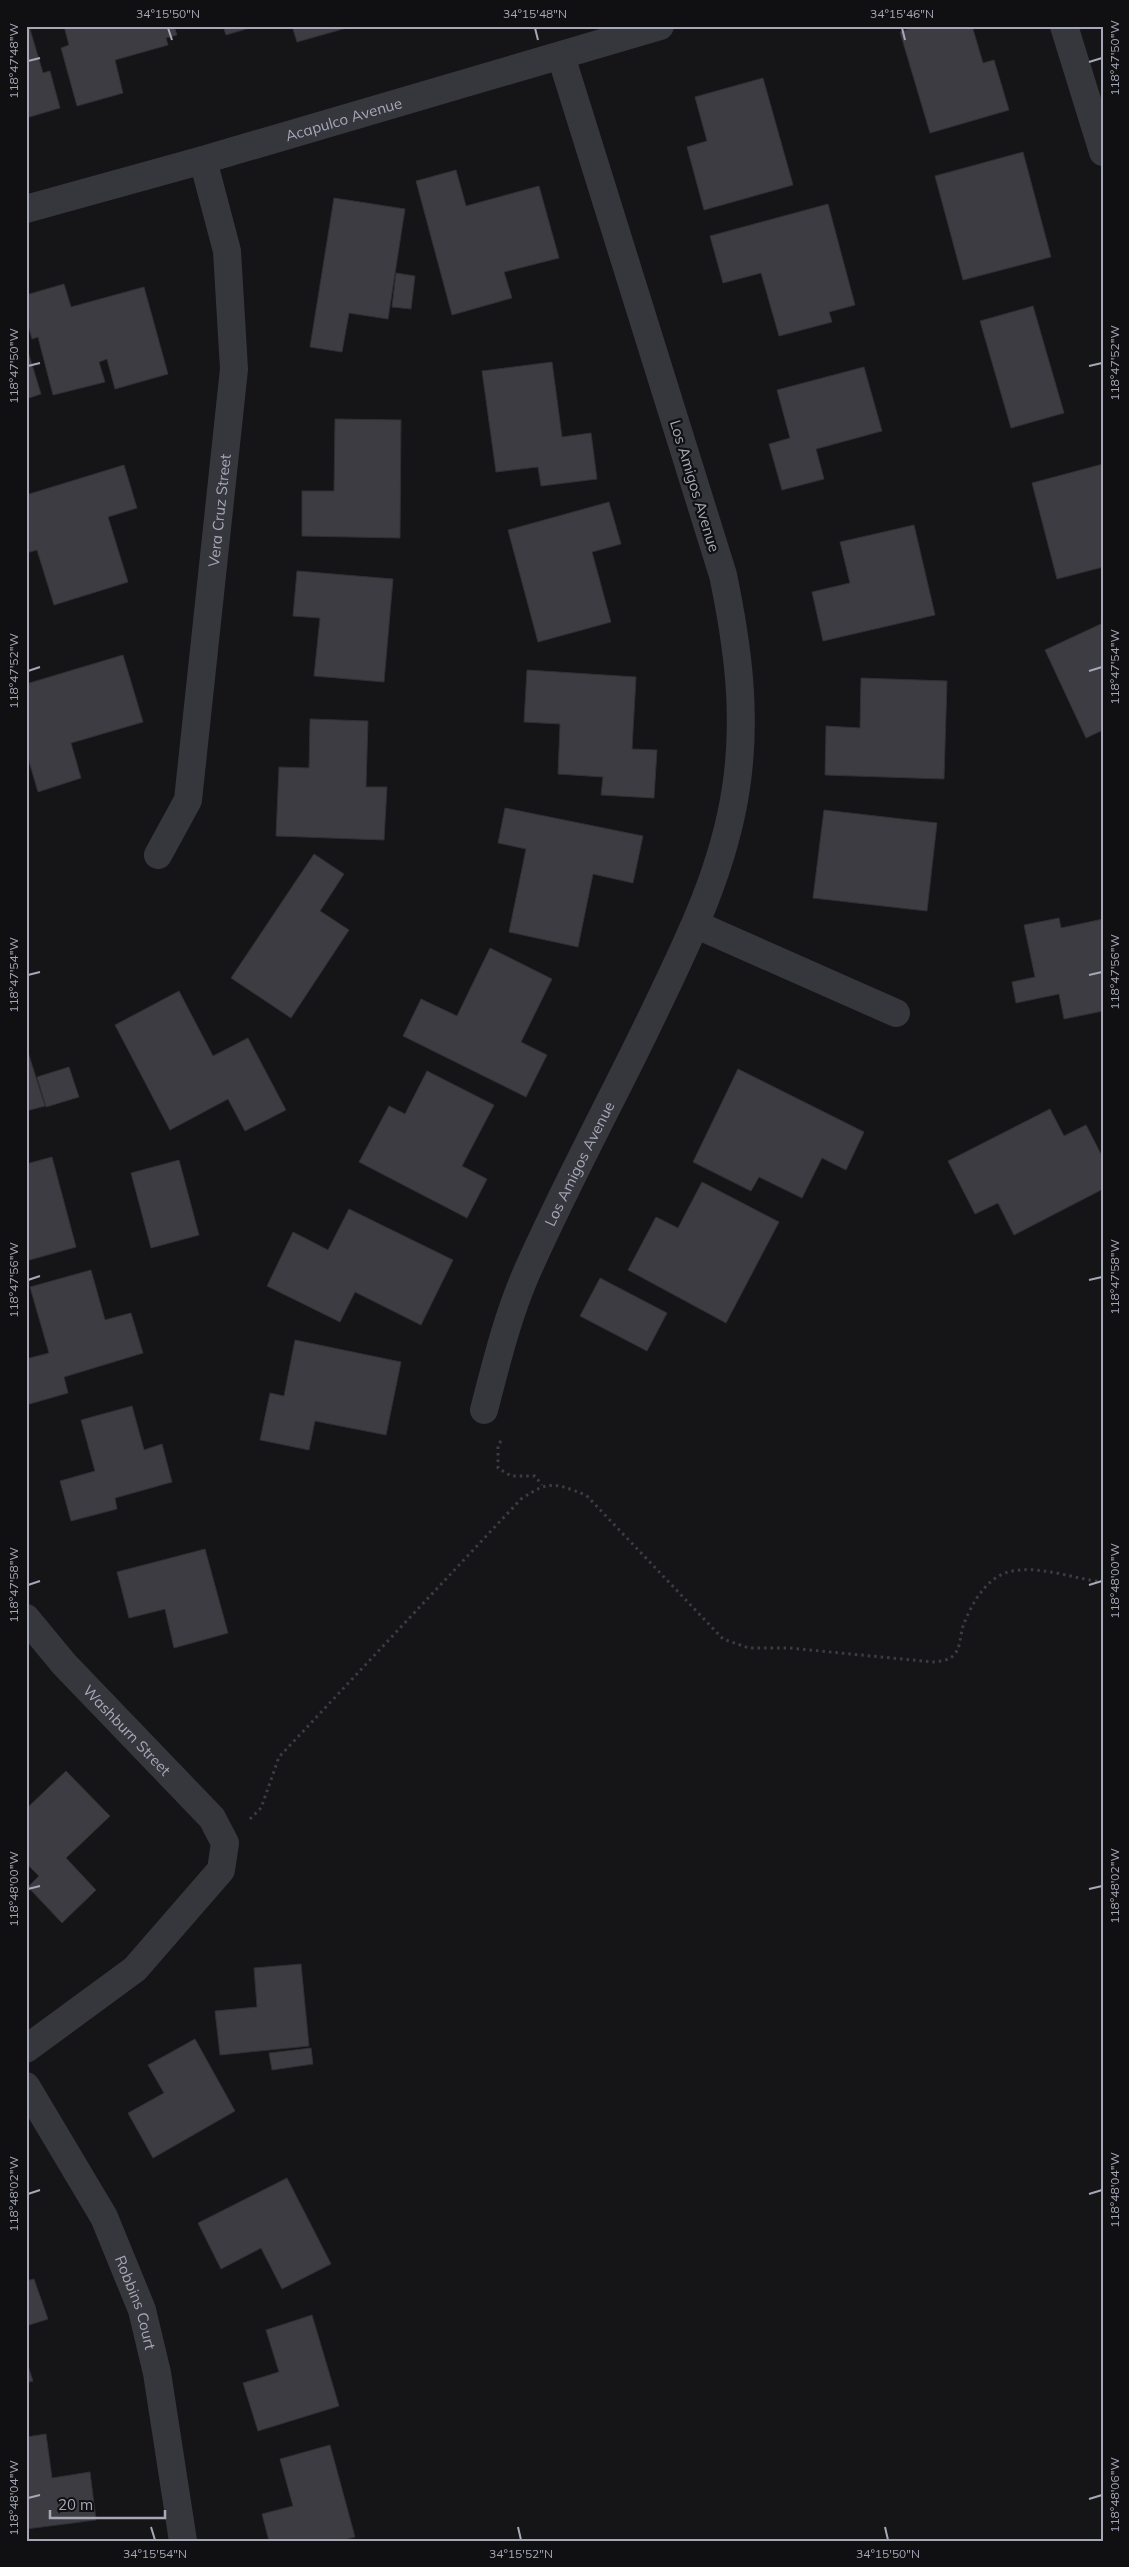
<svg xmlns="http://www.w3.org/2000/svg" width="1129" height="2567" font-family="Mulish,sans-serif">
	<style>
		.building { fill: #3d3c42; stroke: #302f33 }
		.lines { fill: none; stroke-linecap: round; stroke-linejoin: round }
		.path { stroke: #3c3d44; stroke-width: 3; stroke-dasharray: 2.5 4; stroke-linecap: butt }
		.minor { stroke: #36363d; stroke-width: 28 }
		.ticks { fill: none; stroke: #a6a8b8; stroke-width: 2 }
		.labels { text-anchor: middle; dominant-baseline: central; stroke-width: 4.5; stroke-linejoin: round; paint-order: stroke }
		.street-label { font-size: 15px; fill: #a6a8b8; stroke: #101012 }
		.neatline { fill: none; stroke: #a6a8b8; stroke-width: 2 }
		.ticks-label { font-size: 12px; text-anchor: middle; fill: #a6a8b8 }
	</style>
	<rect width="100%" height="100%" fill="#151517"/>
	<g class="building">
		<polygon points="26,26 29,26 43,73 50,71 60,108 26,118"/>
		<polygon points="64,26 174,26 177,35 166,38 168,45 115,60 123,93 77,106 61,48 69,45"/>
		<polygon points="223,26 256,26 226,35"/>
		<polygon points="292,26 350,26 350,27 297,42"/>
		<polygon points="918,26 972,26 983,63 994,60 1009,110 930,133 900,32"/>
		<polygon points="763,78 793,185 704,210 687,147 707,141 695,97"/>
		<polygon points="1023,152 1051,257 963,280 935,176"/>
		<polygon points="456,170 466,206 539,186 559,258 504,272 512,298 452,315 416,181"/>
		<polygon points="334,198 405,209 388,319 349,313 342,352 310,347"/>
		<polygon points="828,204 855,305 829,312 832,322 779,336 761,273 723,283 710,236"/>
		<polygon points="396,273 415,276 411,309 392,307"/>
		<polygon points="64,284 71,307 144,287 168,374 115,389 107,359 99,362 105,382 53,395 38,337 32,339 26,317 26,295"/>
		<polygon points="1033,306 1064,413 1011,428 980,321"/>
		<polygon points="26,345 41,394 26,399"/>
		<polygon points="552,362 562,437 591,433 597,479 541,486 538,467 496,472 482,371"/>
		<polygon points="864,367 882,431 816,449 824,479 782,490 769,444 790,438 777,390"/>
		<polygon points="335,419 401,420 400,538 302,536 302,491 334,491"/>
		<polygon points="1103,464 1103,567 1057,579 1032,483"/>
		<polygon points="124,465 137,508 108,517 128,582 54,605 37,550 26,553 26,495"/>
		<polygon points="609,502 621,544 592,552 611,622 538,642 508,530"/>
		<polygon points="914,525 935,615 823,641 812,592 850,583 840,542"/>
		<polygon points="297,571 393,579 384,682 314,676 320,618 293,616"/>
		<polygon points="1103,623 1103,730 1086,738 1045,650"/>
		<polygon points="123,655 143,722 71,743 81,778 38,792 26,751 26,684"/>
		<polygon points="527,670 636,677 632,749 657,750 654,798 601,795 603,777 558,774 560,724 524,722"/>
		<polygon points="861,678 947,681 944,779 825,775 826,726 860,728"/>
		<polygon points="310,719 368,721 366,787 387,787 384,840 276,836 279,767 309,768"/>
		<polygon points="505,808 643,836 633,883 593,874 578,947 509,932 526,849 498,843"/>
		<polygon points="824,810 937,823 927,911 813,898"/>
		<polygon points="314,854 344,874 320,911 349,930 291,1018 231,978"/>
		<polygon points="1059,918 1061,928 1103,919 1103,1011 1064,1019 1059,994 1016,1003 1012,982 1035,977 1024,925"/>
		<polygon points="490,948 552,979 521,1042 547,1055 526,1097 403,1036 421,999 457,1016"/>
		<polygon points="179,991 213,1056 248,1038 286,1110 245,1131 228,1099 170,1130 115,1025"/>
		<polygon points="26,1046 45,1106 26,1111"/>
		<polygon points="69,1067 79,1097 46,1107 37,1077"/>
		<polygon points="738,1069 864,1132 846,1170 822,1158 802,1198 759,1177 751,1191 693,1162"/>
		<polygon points="427,1071 494,1105 462,1166 487,1179 467,1218 359,1162 389,1106 405,1114"/>
		<polygon points="1050,1109 1064,1136 1086,1125 1103,1158 1103,1189 1014,1235 998,1203 975,1214 948,1161"/>
		<polygon points="52,1157 76,1247 26,1261 26,1164"/>
		<polygon points="179,1160 199,1235 151,1248 131,1173"/>
		<polygon points="702,1182 779,1222 726,1323 628,1270 656,1217 678,1228"/>
		<polygon points="349,1209 453,1260 421,1325 355,1292 340,1322 267,1286 293,1232 328,1250"/>
		<polygon points="91,1270 105,1320 131,1313 143,1353 64,1377 68,1393 26,1405 26,1359 49,1353 30,1287"/>
		<polygon points="600,1278 667,1313 647,1351 580,1316"/>
		<polygon points="295,1340 401,1362 386,1435 315,1421 309,1450 260,1440 270,1393 284,1396"/>
		<polygon points="132,1406 144,1450 162,1444 172,1482 115,1498 117,1509 71,1521 60,1481 95,1471 81,1420"/>
		<polygon points="205,1549 228,1633 174,1648 165,1609 129,1618 117,1572"/>
		<polygon points="66,1771 110,1816 66,1858 96,1890 62,1923 28,1887 39,1876 26,1863 26,1809"/>
		<polygon points="301,1964 309,2046 220,2055 215,2011 257,2007 254,1968"/>
		<polygon points="195,2039 235,2111 153,2158 128,2113 164,2093 148,2065"/>
		<polygon points="311,2048 313,2064 272,2070 269,2053"/>
		<polygon points="287,2178 331,2264 282,2289 261,2248 221,2269 198,2223"/>
		<polygon points="34,2279 48,2319 26,2326 26,2281"/>
		<polygon points="312,2315 339,2406 258,2431 243,2383 279,2372 266,2330"/>
		<polygon points="26,2360 33,2381 26,2383"/>
		<polygon points="46,2434 52,2478 90,2472 96,2520 26,2529 26,2437"/>
		<polygon points="330,2445 355,2537 340,2541 269,2541 262,2514 293,2506 280,2459"/>
	</g>
	<g class="lines">
		<g class="path">
			<polyline points="501,1441 498,1445 498,1468 511,1476 535,1476 542,1485"/>
			<path d="M250 1819 261 1808 279 1757 521 1499C550 1480 554 1483 586 1495L723 1639 749 1648H789L933 1662C940 1661 948 1661 954 1655 961 1647 960 1636 963 1626 971 1605 985 1579 1008 1572 1038 1564 1073 1579 1103 1582"/>
		</g>
		<g class="minor">
			<polyline points="1064,26 1103,152"/>
			<path id="s1" d="M26 209 203 160 660 26"/>
			<path id="s2" d="M158 855 188 800 234 369 227 251 203 160"/>
			<polyline points="697,925 896,1013"/>
			<path id="s3" d="M484 1410C496 1364 507 1318 526 1274 562 1192 605 1113 644 1033 682 954 723 876 736 788 747 715 738 647 723 575L561 56"/>
			<path id="s4" d="M26 1618 64 1664 212 1818 225 1843 221 1870 135 1969 26 2049"/>
			<path id="s5" d="M26 2086 104 2217 142 2310 157 2373 183 2541"/>
		</g>
	</g>
	<path class="ticks" d="M168 28 172 40M535 28 538 40M902 28 905 40M28 61 40 58M1089 62 1102 58M28 366 40 363M1089 366 1102 363M28 671 40 667M1089 671 1102 667M28 975 40 972M1089 975 1102 972M28 1280 40 1276M1089 1280 1102 1277M28 1585 40 1581M1089 1585 1102 1581M28 1889 40 1886M1089 1889 1102 1886M28 2194 40 2190M1089 2194 1102 2190M28 2498 40 2495M1089 2499 1102 2495M151 2527 155 2540M518 2527 521 2540M885 2527 888 2540"/>
	<g class="labels">
		<g class="street-label">
			<text stroke="none"><textPath href="#s1" startOffset="330">Acapulco Avenue</textPath></text>
			<text transform="translate(695 486) rotate(73)">Los Amigos Avenue</text>
			<text stroke="none"><textPath href="#s2" startOffset="354">Vera Cruz Street</textPath></text>
			<text stroke="none"><textPath href="#s3" startOffset="265">Los Amigos Avenue</textPath></text>
			<text stroke="none"><textPath href="#s4" startOffset="151">Washburn Street</textPath></text>
			<text stroke="none"><textPath href="#s5" startOffset="244">Robbins Court</textPath></text>
		</g>
	</g>
	<rect width="1129" height="2567" fill="none" stroke="#101012" stroke-width="55"/>
	<path d="M50 2510v8h115v-8" fill="none" stroke="#a6a8b8" stroke-width="2.5"/>
	<text x="58" y="2510" font-size="15" fill="#a6a8b8" stroke="#101012" stroke-width="4" paint-order="stroke">20 m</text>
	<rect x="28" y="28" width="1074" height="2512" class="neatline"/>
	<g class="ticks-label">
		<text x="168" y="18">34°15'50"N</text>
		<text x="535" y="18">34°15'48"N</text>
		<text x="902" y="18">34°15'46"N</text>
		<text transform="translate(1115 58) rotate(-90)" y="4">118°47'50"W</text>
		<text transform="translate(14 61) rotate(-90)" y="4">118°47'48"W</text>
		<text transform="translate(1115 363) rotate(-90)" y="4">118°47'52"W</text>
		<text transform="translate(14 366) rotate(-90)" y="4">118°47'50"W</text>
		<text transform="translate(1115 667) rotate(-90)" y="4">118°47'54"W</text>
		<text transform="translate(14 671) rotate(-90)" y="4">118°47'52"W</text>
		<text transform="translate(1115 972) rotate(-90)" y="4">118°47'56"W</text>
		<text transform="translate(14 975) rotate(-90)" y="4">118°47'54"W</text>
		<text transform="translate(1115 1277) rotate(-90)" y="4">118°47'58"W</text>
		<text transform="translate(14 1280) rotate(-90)" y="4">118°47'56"W</text>
		<text transform="translate(1115 1581) rotate(-90)" y="4">118°48'00"W</text>
		<text transform="translate(14 1585) rotate(-90)" y="4">118°47'58"W</text>
		<text transform="translate(1115 1886) rotate(-90)" y="4">118°48'02"W</text>
		<text transform="translate(14 1889) rotate(-90)" y="4">118°48'00"W</text>
		<text transform="translate(1115 2190) rotate(-90)" y="4">118°48'04"W</text>
		<text transform="translate(14 2194) rotate(-90)" y="4">118°48'02"W</text>
		<text transform="translate(1115 2495) rotate(-90)" y="4">118°48'06"W</text>
		<text transform="translate(14 2498) rotate(-90)" y="4">118°48'04"W</text>
		<text x="155" y="2558">34°15'54"N</text>
		<text x="521" y="2558">34°15'52"N</text>
		<text x="888" y="2558">34°15'50"N</text>
	</g>
</svg>
